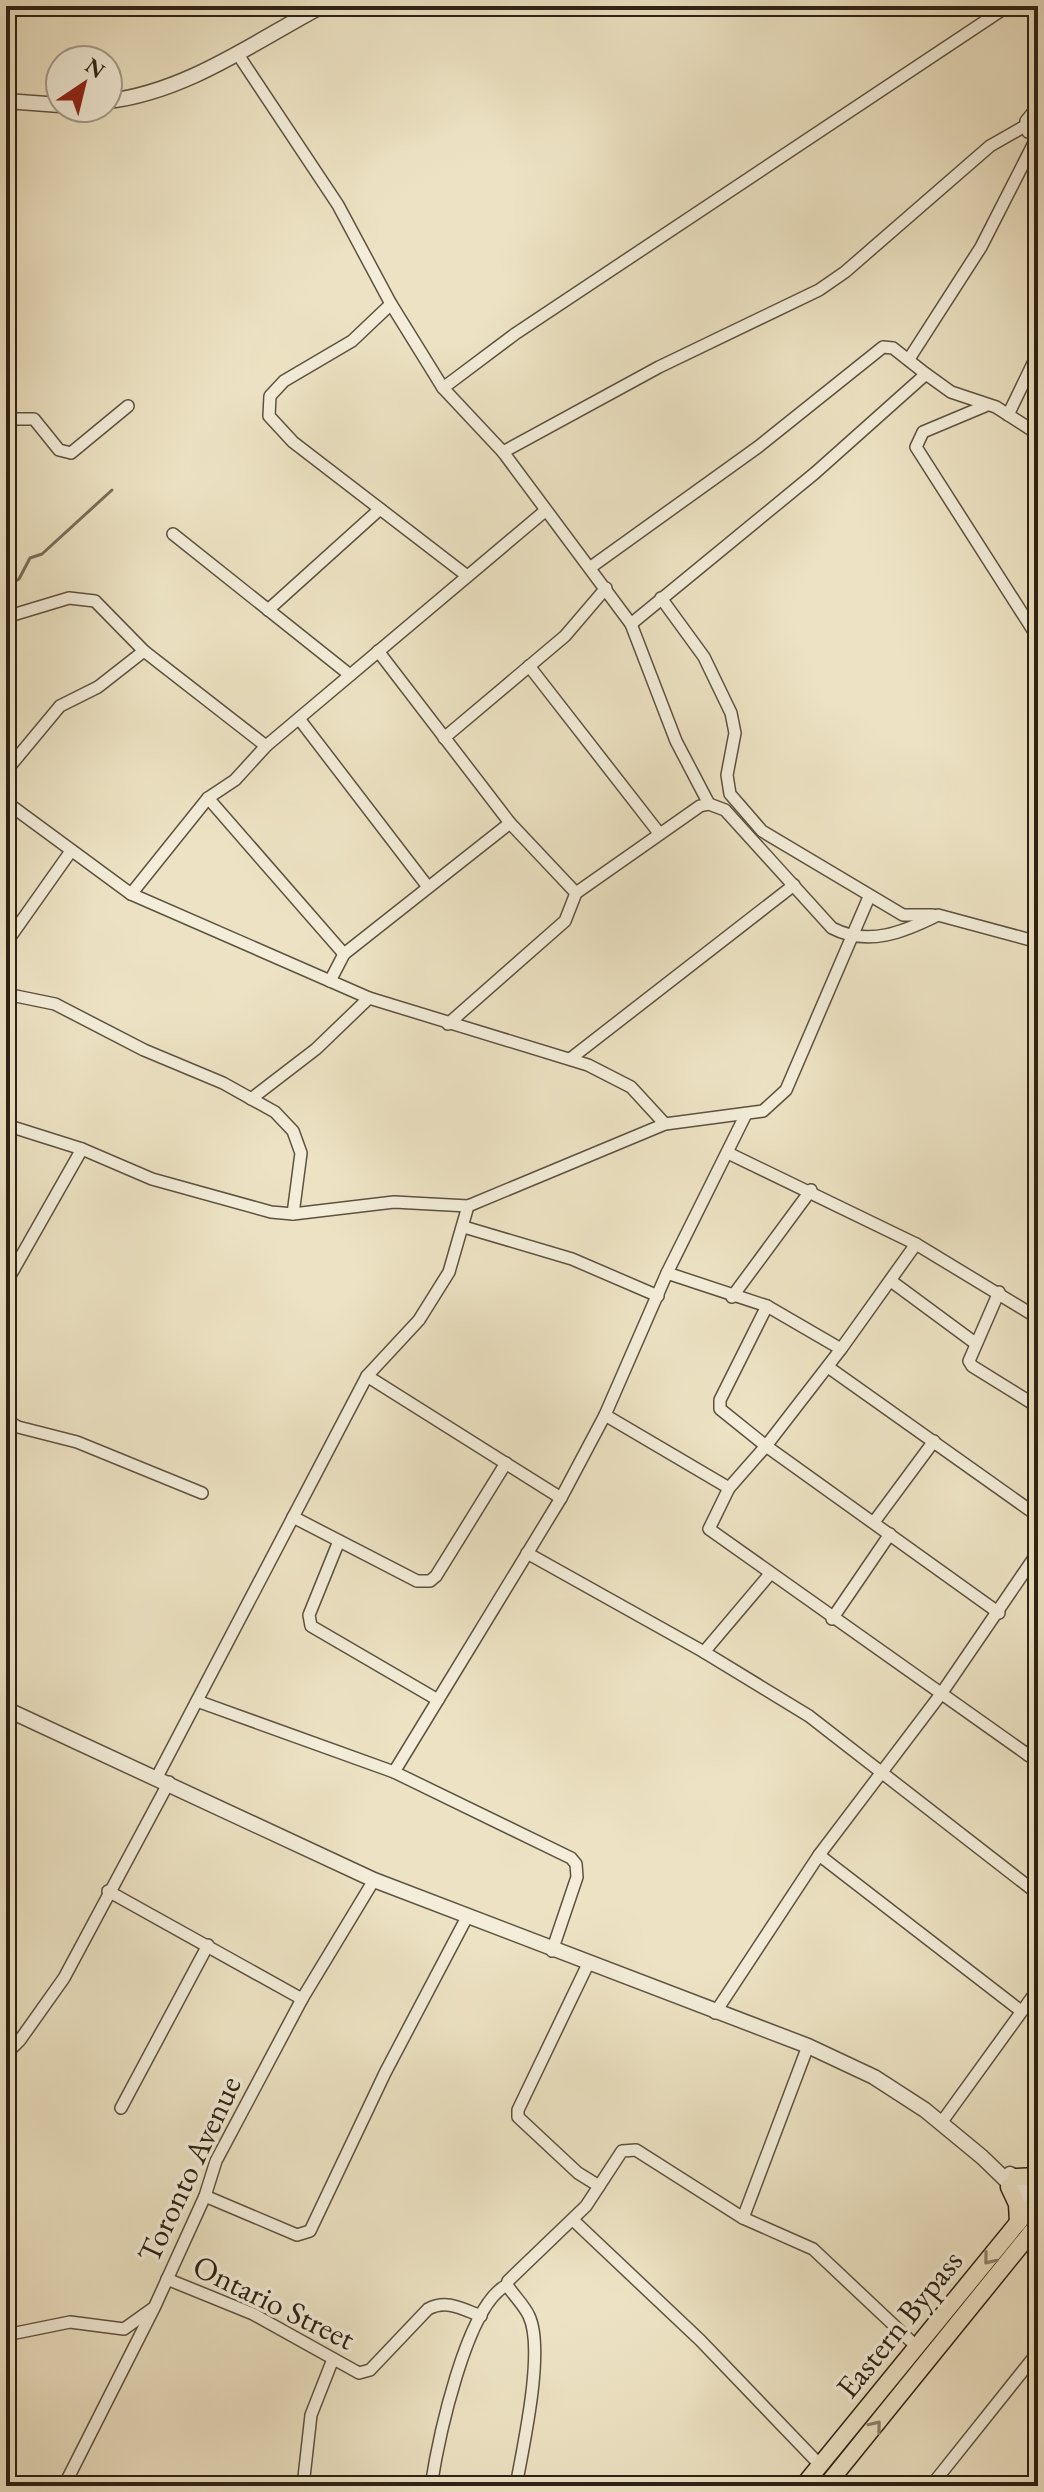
<svg xmlns="http://www.w3.org/2000/svg" width="1044" height="2492" font-family="'EB Garamond',serif">
	<style>
		.lines { fill: none; stroke-linecap: round; stroke-linejoin: round }
		.stream { stroke: #796e5a; stroke-width: 3 }
		.minor-casing { stroke: #5d5240; stroke-width: 14 }
		.tertiary-casing { stroke: #5d5240; stroke-width: 17 }
		.primary-casing { stroke: #2d2214; stroke-width: 19 }
		.minor { stroke: #f3edd9; stroke-width: 11 }
		.tertiary { stroke: #f3edd9; stroke-width: 14 }
		.primary { stroke: #ede3c4; stroke-width: 16 }
		.oneway { stroke: #8d826c }
		.labels { text-anchor: middle; dominant-baseline: central; stroke-width: 7; stroke-linejoin: round; paint-order: stroke }
		.street-label { font-size: 32px; fill: #2d2214; stroke: #f3edd9 }
	</style>
	<rect width="100%" height="100%" fill="#ede3c4"/>
	<filter id="stains"><feTurbulence type="fractalNoise" baseFrequency=".0025" numOctaves="4"/><feColorMatrix values="0 0 0 0 .2 0 0 0 0 .09 0 0 0 0 .02 0 0 0 .5 -.17"/></filter>
	<radialGradient id="worn" r=".72"><stop offset=".6" stop-color="#630" stop-opacity="0"/><stop offset="1" stop-color="#630" stop-opacity=".3"/></radialGradient>
	<g class="lines">
		<polyline class="stream" points="6,587 19,579 30,558 42,554 112,490"/>
		<defs>
			<g id="minor">
				<polyline points="237,53 338,205 391,304 443,388 503,452 631,624 676,741 709,804"/>
				<polyline points="1028,132 1026,121 1038,106"/>
				<polyline points="391,304 352,341 284,381 270,396 269,416 293,442 466,575"/>
				<polyline points="909,359 981,247 1036,139"/>
				<polyline points="443,388 515,334 1008,6"/>
				<polyline points="985,406 923,432 916,447 1038,638"/>
				<polyline points="1008,415 1038,353"/>
				<polyline points="9,419 34,419 59,450 71,453 128,406"/>
				<polyline points="503,452 659,367 819,290 845,272 990,146 1025,126"/>
				<polyline points="173,534 350,675"/>
				<polyline points="591,567 758,447 883,347 893,348 926,374"/>
				<polyline points="661,598 704,657 731,713 735,733 727,775 730,794 762,831 903,915 933,915"/>
				<polyline points="268,610 380,509"/>
				<polyline points="6,617 69,598 95,601 144,651 266,746"/>
				<polyline points="631,624 815,473 926,374 951,392 996,407 1038,434"/>
				<path d="M378 651 510 823 576 893 700 806 709 804 725 810 832 928C868 947 904 932 938 915L1038 942"/>
				<polyline points="529,666 659,833"/>
				<polyline points="300,720 428,887"/>
				<polyline points="444,738 565,636 606,588"/>
				<polyline points="6,771 60,706 98,687 144,651"/>
				<polyline points="208,798 344,954"/>
				<polyline points="6,802 131,894 369,998 588,1065 631,1087 665,1124"/>
				<polyline points="131,894 208,798 235,780 266,746 545,511"/>
				<polyline points="6,943 71,851"/>
				<polyline points="330,981 344,954 510,823"/>
				<polyline points="6,994 55,1004 144,1050 223,1083 275,1112 293,1131 301,1153 293,1214"/>
				<polyline points="448,1024 565,921 576,893"/>
				<polyline points="570,1059 794,885"/>
				<polyline points="251,1099 316,1049 369,998"/>
				<polyline points="6,1125 82,1149 152,1179 271,1212 293,1214 394,1202 468,1206 665,1124 763,1111 786,1090 869,897"/>
				<polyline points="728,1153 916,1244 1038,1318"/>
				<polyline points="464,1227 572,1259 658,1296"/>
				<polyline points="916,1244 841,1349 766,1446 729,1488 709,1529 1038,1762"/>
				<polyline points="667,1273 767,1306 841,1349"/>
				<polyline points="891,1281 975,1343"/>
				<polyline points="6,1283 82,1149"/>
				<polyline points="999,1292 969,1361 972,1366 1038,1407"/>
				<polyline points="732,1297 811,1190"/>
				<polyline points="767,1306 720,1400 720,1409 766,1446 999,1613"/>
				<polyline points="828,1367 1038,1516"/>
				<polyline points="367,1376 561,1498"/>
				<polyline points="605,1415 729,1488"/>
				<polyline points="6,1420 18,1427 77,1442 202,1493"/>
				<polyline points="293,1517 417,1581 430,1581 436,1576 506,1463"/>
				<polyline points="874,1522 934,1441"/>
				<polyline points="339,1541 309,1615 311,1626 438,1700"/>
				<polyline points="527,1553 704,1652 770,1574"/>
				<polyline points="832,1619 890,1534"/>
				<polyline points="704,1652 809,1716 1038,1894"/>
				<polyline points="197,1701 394,1772 571,1858 576,1864 577,1877 552,1951"/>
				<polyline points="1028,1755 1038,1741"/>
				<polyline points="394,1772 561,1498 605,1415 667,1273 745,1116"/>
				<polyline points="157,1777 367,1376 419,1320 449,1272 468,1206"/>
				<polyline points="819,1855 1021,2011"/>
				<polyline points="108,1891 302,1999"/>
				<polyline points="588,1964 518,2110 518,2117 578,2173 599,2186"/>
				<polyline points="715,2013 819,1855 941,1694 1038,1552"/>
				<polyline points="6,2054 20,2040 64,1978 169,1782"/>
				<polyline points="121,2108 208,1945"/>
				<polyline points="941,2123 1038,1989"/>
				<polyline points="205,2196 297,2235 310,2231 385,2073 467,1917"/>
				<polyline points="743,2218 808,2046"/>
				<polyline points="573,2220 700,2340 820,2465"/>
				<path d="M167 2279 253 2314 359 2373 370 2370 428 2309C447 2299 462 2309 481 2316"/>
				<polyline points="6,2335 70,2322 124,2329 152,2309"/>
				<polyline points="64,2486 155,2306 205,2196 216,2161 302,1999 374,1880"/>
				<polyline points="303,2486 311,2415 333,2359"/>
				<polyline points="399,2486 409,2486"/>
				<path d="M431 2486C438 2441 466 2305 507 2285"/>
				<path d="M516 2486C523 2447 545 2350 529 2316 524 2305 514 2296 507 2285L508 2281 586 2206 622 2151 636 2150 743 2218 813 2249 917 2347"/>
				<polyline points="931,2486 1038,2352"/>
				<polyline points="1033,2486 1038,2479"/>
			</g>
			<g id="tertiary">
				<polyline points="6,101 60,105"/>
				<path d="M108 101C186 92 254 42 322 6"/>
				<polyline points="6,1709 374,1880 808,2046 874,2077 925,2110 982,2157 1038,2211"/>
				<polyline points="1010,2174 1038,2196"/>
			</g>
			<g id="primary">
				<polyline points="1016,2177 1038,2176"/>
				<polyline points="1009,2187 1017,2204 1018,2223"/>
				<polyline points="803,2486 1038,2198"/>
				<polyline points="826,2486 1038,2224"/>
			</g>
		</defs>
		<use href="#minor" class="minor-casing"/>
		<use href="#tertiary" class="tertiary-casing"/>
		<use href="#primary" class="primary-casing"/>
		<use href="#minor" class="minor"/>
		<use href="#tertiary" class="tertiary"/>
		<use href="#primary" class="primary"/>
	</g>
	<defs><path id="oneway-chevron" d="M-2-3.5L2.5 0L-2 3.5" fill="none" stroke-width="1.6" stroke-linecap="round" stroke-linejoin="round" transform="scale(2)"/></defs>
	<g class="oneway">
		<use href="#oneway-chevron" transform="translate(989 2259) rotate(129)"/>
		<use href="#oneway-chevron" transform="translate(876 2426) rotate(-51)"/>
	</g>
	<g class="labels">
		<g class="street-label">
			<text transform="translate(189 2169) rotate(-65)">Toronto Avenue</text>
			<text transform="translate(274 2302) rotate(26)">Ontario Street</text>
			<text transform="translate(899 2324) rotate(-51)">Eastern Bypass</text>
		</g>
	</g>
	<rect width="1044" height="2492" fill="none" stroke="#ede3c4" stroke-width="32"/>
	<rect x="8" y="8" width="1028" height="2476" fill="none" stroke="#2d2214" stroke-width="4"/>
	<rect x="16" y="16" width="1012" height="2460" fill="none" stroke="#2d2214" stroke-width="2"/>
	<g transform="translate(84 84) rotate(35)"><circle r="38" fill="#f3edd9" stroke="#a49c8a" stroke-width="2"/>
	<path d="M0-6L14 30L0 20L-14 30Z" fill="#8f2418"/>
	<text y="-12" font-size="22" font-weight="bold" text-anchor="middle" fill="#2d2214">N</text>
	</g>
	<rect width="100%" height="100%" filter="url(#stains)"/>
	<rect width="100%" height="100%" fill="url(#worn)"/>
</svg>
